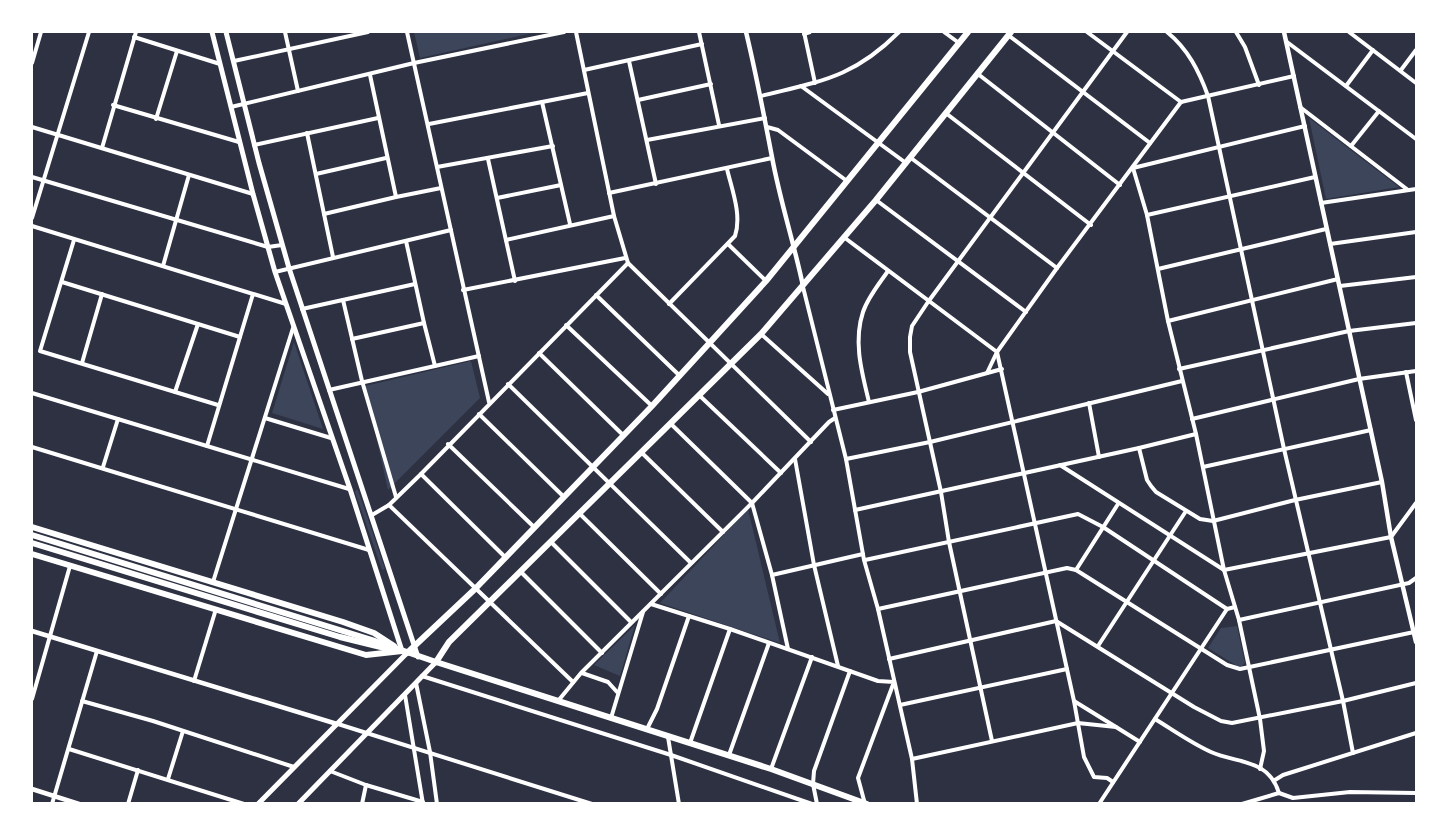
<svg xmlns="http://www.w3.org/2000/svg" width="1448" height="835" font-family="'Open Sans',sans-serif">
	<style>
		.green { fill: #3c4559 }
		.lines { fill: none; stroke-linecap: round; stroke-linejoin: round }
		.minor { stroke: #fff; stroke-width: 4 }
		.tertiary { stroke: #fff; stroke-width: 4.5 }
		.secondary { stroke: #fff; stroke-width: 5 }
		.primary { stroke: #fff; stroke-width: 6 }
		.trunk { stroke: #fff; stroke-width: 6 }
	</style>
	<rect width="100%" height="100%" fill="#2d3142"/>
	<g class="green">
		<polygon points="414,32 537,32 420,58"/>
		<polygon points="1309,118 1399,187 1326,199"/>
		<polygon points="294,342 323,429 272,413"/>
		<polygon points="471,361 480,398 388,490 365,386"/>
		<polygon points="356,490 358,490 385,569 382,570 355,492"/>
		<polygon points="748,509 780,643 660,603"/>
		<polygon points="635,625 620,676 594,665"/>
		<polygon points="1237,626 1245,663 1242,666 1237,666 1208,648 1221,628"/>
	</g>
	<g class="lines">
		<g class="minor">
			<polyline points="285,32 298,91"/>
			<polyline points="407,32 489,402"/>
			<polyline points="576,32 614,216 628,263 811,442"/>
			<polyline points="699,32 719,125"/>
			<polyline points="804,32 815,83"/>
			<polyline points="944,32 959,43"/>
			<polyline points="1087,32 1181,102"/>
			<path d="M1167 32C1188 49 1199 71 1208 96L1284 449 1343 701 1353 753"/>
			<polyline points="1236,32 1245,47 1259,85"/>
			<polyline points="1349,32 1416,83"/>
			<polyline points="804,34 810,32"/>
			<polyline points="1008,35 1150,143"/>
			<polyline points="134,37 220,64"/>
			<polyline points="1287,42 1416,139"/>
			<polyline points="234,61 368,32"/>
			<polyline points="629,61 656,184"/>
			<polyline points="32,63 41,32"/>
			<polyline points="584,70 702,44"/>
			<polyline points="1401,70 1416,50"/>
			<polyline points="978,74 1120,185"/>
			<polyline points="370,75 396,197 441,188"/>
			<polyline points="801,86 906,163"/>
			<polyline points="1346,86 1373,50"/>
			<path d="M761 96C821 81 853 78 899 32"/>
			<polyline points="638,100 711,84"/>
			<polyline points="542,102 570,224"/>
			<polyline points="1181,102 1294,76"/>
			<polyline points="113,105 239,142"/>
			<polyline points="231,107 414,63 564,32"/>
			<polyline points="1300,107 1408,190"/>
			<polyline points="947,114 1091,225"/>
			<polyline points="156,119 177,51"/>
			<polyline points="429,124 588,93"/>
			<polyline points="32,127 253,194"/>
			<polyline points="767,127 778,130 847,181"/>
			<polyline points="307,133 333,257"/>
			<polyline points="647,140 765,118"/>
			<polyline points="254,145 378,118"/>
			<polyline points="1351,146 1379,111"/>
			<polyline points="102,148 136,32"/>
			<polyline points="911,158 1057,268"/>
			<polyline points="488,159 515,281"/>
			<polyline points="437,167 553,146"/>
			<polyline points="316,174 386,158"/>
			<polyline points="32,177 268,247 282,245"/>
			<polyline points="609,193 772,158"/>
			<polyline points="497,198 561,185"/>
			<polyline points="876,200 1026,312"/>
			<polyline points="1321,203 1416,189"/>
			<polyline points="324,214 396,197"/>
			<polyline points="1147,215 1315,177"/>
			<polyline points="32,218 89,32"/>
			<polyline points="32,226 286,304"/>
			<polyline points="845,238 997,352 1074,701 1084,757 1094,777 1107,778 1113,782"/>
			<polyline points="74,240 40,351 218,405"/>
			<polyline points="506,240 614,216"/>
			<polyline points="406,241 424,323 435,366"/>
			<polyline points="728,244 766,281"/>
			<polyline points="1330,244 1416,232"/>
			<polyline points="163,266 189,175"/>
			<polyline points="1158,269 1326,229"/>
			<polyline points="275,272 451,230"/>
			<polyline points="62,282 240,337"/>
			<polyline points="1340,286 1416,277"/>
			<polyline points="803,287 846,459 864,560 878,609 912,759 917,804"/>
			<polyline points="463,290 625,258"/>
			<polyline points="596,295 680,376"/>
			<polyline points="343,300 362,381 396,497"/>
			<path d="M669 304 735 236C742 215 732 190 727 169"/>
			<polyline points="302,309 415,284"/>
			<polyline points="1168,321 1338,279"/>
			<polyline points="566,325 652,406"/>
			<polyline points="761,334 828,394"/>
			<polyline points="352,339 424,323"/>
			<polyline points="539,353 623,435"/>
			<polyline points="82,363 102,294"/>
			<polyline points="1179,369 1349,331 1416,323"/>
			<polyline points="1406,372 1416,420"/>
			<polyline points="987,373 997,352 1057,268 1181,102"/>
			<polyline points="508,384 691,563"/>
			<polyline points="329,390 479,356"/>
			<polyline points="175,392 198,324"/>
			<polyline points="32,393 349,489"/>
			<polyline points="700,396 781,473"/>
			<path d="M869 402C862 373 853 342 863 312 868 297 879 284 888 271"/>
			<polyline points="1089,403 1099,457"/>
			<polyline points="833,410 918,392 1002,369"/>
			<polyline points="479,414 564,497"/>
			<polyline points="265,418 331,438"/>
			<polyline points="1192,419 1359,379 1416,371"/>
			<polyline points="671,424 752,503 772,575 788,649"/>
			<polyline points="448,444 534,527"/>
			<polyline points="207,446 253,294"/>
			<polyline points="32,447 369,550"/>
			<polyline points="1139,448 1147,480 1151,486 1156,492 1200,519 1213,521 1295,500 1382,482"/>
			<polyline points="642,453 723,532"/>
			<polyline points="795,459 814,565 838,666"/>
			<polyline points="846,459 930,442 1182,381"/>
			<polyline points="1060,465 1224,570 1391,537 1416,503"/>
			<polyline points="103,467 118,419"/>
			<polyline points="1203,467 1371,430"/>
			<polyline points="421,474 505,557"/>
			<polyline points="389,505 573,682"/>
			<polyline points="855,510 1139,448 1196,434"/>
			<polyline points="580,514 661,594"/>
			<polyline points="372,515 389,505 421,474 628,263"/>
			<polyline points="551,542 631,622"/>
			<polyline points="865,560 1078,514 1103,527 1227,609"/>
			<polyline points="1076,570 1118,504"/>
			<polyline points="521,572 602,653"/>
			<polyline points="772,575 863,554"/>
			<polyline points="213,582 293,328"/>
			<polyline points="651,604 730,629 878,681 894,682 858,778 865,804"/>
			<polyline points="878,609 1067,568 1076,570 1227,665 1240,669 1414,632"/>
			<polyline points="1239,620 1409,583 1416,578"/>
			<polyline points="1098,646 1186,511"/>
			<polyline points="889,659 1056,621 1194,707 1221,721 1232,723 1343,701 1416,683"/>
			<polyline points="582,673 608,682 617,692"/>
			<polyline points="422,676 671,755 812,804"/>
			<polyline points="194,681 216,609"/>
			<polyline points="416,683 430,752 437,804"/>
			<polyline points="405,695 423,804"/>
			<polyline points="32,699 70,566"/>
			<polyline points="82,701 153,721 294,767"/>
			<polyline points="558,701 581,673 752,503 829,422 835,418"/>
			<polyline points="1074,701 1116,727"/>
			<polyline points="900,705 1067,669"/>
			<polyline points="611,718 643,612"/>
			<path d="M1155 719C1173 730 1191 743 1211 752 1238 764 1268 758 1279 793"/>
			<polyline points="338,724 592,804"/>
			<polyline points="647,729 657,709 689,616"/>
			<polyline points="668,737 679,804"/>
			<polyline points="992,741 949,542 941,492 910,352 910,337 912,326 928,302 1127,32"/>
			<polyline points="690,743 730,629"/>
			<polyline points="69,749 244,804"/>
			<polyline points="729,755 769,643"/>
			<polyline points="912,759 1078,723 1116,727 1140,742"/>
			<polyline points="771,769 812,657"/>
			<polyline points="1260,769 1264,751 1260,719 1239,620 1224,570 1196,434 1168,321 1147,215 1133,168 1305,126"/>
			<polyline points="330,771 366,785 423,802"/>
			<polyline points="168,779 183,731"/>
			<polyline points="1275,780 1283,775 1416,733"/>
			<polyline points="52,804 97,651"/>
			<polyline points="128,804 138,770"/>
			<polyline points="362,804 366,785"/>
			<polyline points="817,804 813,784 814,771 850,671"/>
			<polyline points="1099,804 1227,609 1235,607"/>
			<polyline points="1242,804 1279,793 1293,798 1350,792 1416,793"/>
		</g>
		<g class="tertiary">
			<path d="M746 32C756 73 764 115 772 157 780 201 794 243 803 286"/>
			<polyline points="1284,32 1382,482 1391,537 1416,642"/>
			<polyline points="32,631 337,724"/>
			<polyline points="32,789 79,804"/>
		</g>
		<g class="secondary">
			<polyline points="212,32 253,194 275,272 350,489 402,651"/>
			<polyline points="226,32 259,163 289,268 418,657"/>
			<polyline points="258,804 407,653"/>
			<polyline points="298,804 436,662"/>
		</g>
		<g class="primary">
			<polyline points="32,527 343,622 374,633 394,646"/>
			<polyline points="32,554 366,655 402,651"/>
			<polyline points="407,653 475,589 652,406 766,281 968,32"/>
			<polyline points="436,662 449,642 761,334 876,200 1011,32"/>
		</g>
		<g class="trunk">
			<polyline points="32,535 372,640 436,662 771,769 867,804"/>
			<polyline points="32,543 340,637 389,649"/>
		</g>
	</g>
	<rect width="1448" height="835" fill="none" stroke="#ffffff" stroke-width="66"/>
</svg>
